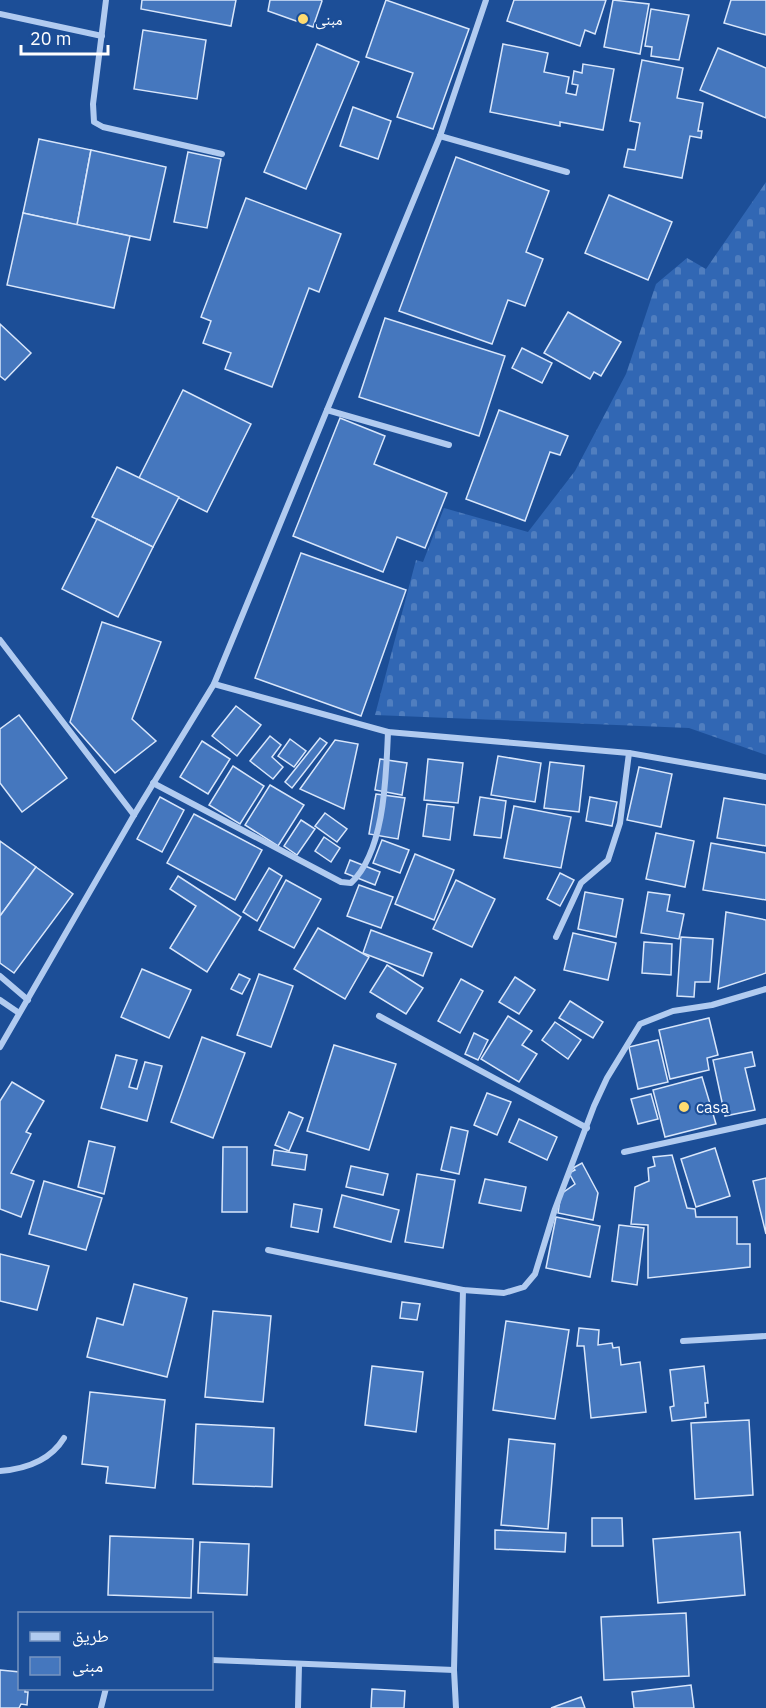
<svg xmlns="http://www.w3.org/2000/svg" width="766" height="1708" font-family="'IBM Plex Sans','Noto Naskh Arabic',sans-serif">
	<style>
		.cemetery { fill: url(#cemetery-stones) }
		.building { fill: #4577be; stroke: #d8e6fb; stroke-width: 1.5 }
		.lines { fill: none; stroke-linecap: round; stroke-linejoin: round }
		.street { stroke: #b1cbf0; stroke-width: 6 }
		.poi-dot { fill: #ffdb70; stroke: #1c4e97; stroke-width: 2 }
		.labels { text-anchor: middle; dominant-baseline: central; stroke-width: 4.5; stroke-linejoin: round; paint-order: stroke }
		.poi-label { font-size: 16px; fill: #fff; stroke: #1c4e97; text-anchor: start }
	</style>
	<defs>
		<pattern id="cemetery-stones" width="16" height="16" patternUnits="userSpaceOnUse" patternTransform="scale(1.5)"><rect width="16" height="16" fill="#3167b4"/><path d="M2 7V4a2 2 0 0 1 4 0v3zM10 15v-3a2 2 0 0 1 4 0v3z" fill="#507ebf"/></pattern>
	</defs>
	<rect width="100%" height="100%" fill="#1c4e97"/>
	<polygon class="cemetery" points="766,182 766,755 689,728 375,715 416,560 423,562 444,508 528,532 575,471 626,374 656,284 687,258 706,269"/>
	<g class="building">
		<polygon points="142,0 236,0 231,26 141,9"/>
		<polygon points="270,0 321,0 322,1 313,27 268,11"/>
		<polygon points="386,0 469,29 433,129 397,117 413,73 366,57"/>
		<polygon points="514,0 606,0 595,34 585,30 580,46 507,21"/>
		<polygon points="613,0 649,4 640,54 604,47"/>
		<polygon points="731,0 766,0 766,35 724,23"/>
		<polygon points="651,9 689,15 679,60 651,56 652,47 645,46"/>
		<polygon points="143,30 206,40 197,99 134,89"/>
		<polygon points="317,44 359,62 306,189 264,172"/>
		<polygon points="503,44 548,53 544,72 569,77 566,93 576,95 578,85 572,84 574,71 582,73 583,64 614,69 603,130 560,122 560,126 490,112"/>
		<polygon points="718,48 766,68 766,118 700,90"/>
		<polygon points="642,60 683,68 677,98 703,103 698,131 702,131 701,138 690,136 682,178 624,167 628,149 635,150 640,123 630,121"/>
		<polygon points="353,107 391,121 378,159 340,146"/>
		<polygon points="39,139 91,150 77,225 23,213"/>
		<polygon points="91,150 166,167 150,240 77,225"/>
		<polygon points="188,152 221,159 207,228 174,222"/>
		<polygon points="456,157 549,191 526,252 543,259 525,306 508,300 492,344 399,311"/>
		<polygon points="609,195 672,222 648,280 585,253"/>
		<polygon points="246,198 341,234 319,292 309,288 272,387 225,369 231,353 203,343 211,321 201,317"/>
		<polygon points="23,213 130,236 114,308 7,285"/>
		<polygon points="568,312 621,342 601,376 594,372 590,379 544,353"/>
		<polygon points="385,318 505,356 479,436 359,397"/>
		<polygon points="0,324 31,353 5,380 0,376"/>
		<polygon points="522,348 552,363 542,383 512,368"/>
		<polygon points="183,390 251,424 207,512 139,478"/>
		<polygon points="499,410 568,436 560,455 550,452 525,521 466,499"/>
		<polygon points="340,418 385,436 374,464 447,493 425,548 397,537 383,572 293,536"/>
		<polygon points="117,467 179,497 153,547 92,517"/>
		<polygon points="97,519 153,547 118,617 62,589"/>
		<polygon points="301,553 406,590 361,716 255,678"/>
		<polygon points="102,622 161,642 132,719 156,741 115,773 70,722"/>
		<polygon points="236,706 261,725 237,756 212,736"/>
		<polygon points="19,715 67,778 22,812 0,783 0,729"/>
		<polygon points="270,736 281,745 272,757 283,767 273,779 250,761"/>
		<polygon points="320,738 327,743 292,788 285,782"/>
		<polygon points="290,739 306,751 294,767 278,756"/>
		<polygon points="335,740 358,744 344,809 300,789"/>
		<polygon points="202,741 230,759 208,794 180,777"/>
		<polygon points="498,756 541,763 535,802 491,795"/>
		<polygon points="380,759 407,763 402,795 375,790"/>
		<polygon points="428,759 463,763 458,803 424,800"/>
		<polygon points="550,762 584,766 579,812 544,808"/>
		<polygon points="233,766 264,786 240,824 209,805"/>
		<polygon points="639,767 672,774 661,827 627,820"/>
		<polygon points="270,785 304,805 278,846 245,825"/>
		<polygon points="376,794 405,798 398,839 369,834"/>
		<polygon points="160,797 184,810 162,852 137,839"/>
		<polygon points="480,797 506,801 501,838 474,835"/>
		<polygon points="590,797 617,802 612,826 586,821"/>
		<polygon points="724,798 766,805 766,846 717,838"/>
		<polygon points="427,804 454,807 450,840 423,836"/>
		<polygon points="514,806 571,817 561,868 504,858"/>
		<polygon points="325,813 347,829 337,842 315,826"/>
		<polygon points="194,814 262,850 235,900 167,863"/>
		<polygon points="301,820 315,829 297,855 284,846"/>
		<polygon points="656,833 694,841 685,887 646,879"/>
		<polygon points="324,837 340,848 331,862 315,851"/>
		<polygon points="382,840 409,850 400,873 373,863"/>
		<polygon points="0,841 36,867 0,916"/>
		<polygon points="711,843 766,853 766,900 703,890"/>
		<polygon points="415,854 454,870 434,920 395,904"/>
		<polygon points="350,860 380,872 375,885 345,873"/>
		<polygon points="36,867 73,894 14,973 0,963 0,916"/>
		<polygon points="269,868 282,876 257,921 243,912"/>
		<polygon points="560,873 574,880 560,906 547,899"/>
		<polygon points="178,876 241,917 207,972 170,948 196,906 170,889"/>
		<polygon points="286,880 321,899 294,948 259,930"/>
		<polygon points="456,880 495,899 472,947 433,929"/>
		<polygon points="359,885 393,897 381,928 347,916"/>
		<polygon points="585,892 623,899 616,937 578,929"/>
		<polygon points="648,892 670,895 667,911 684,914 679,939 641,933"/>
		<polygon points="726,912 766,920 766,973 718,989"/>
		<polygon points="318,928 369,957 345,999 294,969"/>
		<polygon points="371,930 432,953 423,976 363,953"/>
		<polygon points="573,933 616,943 608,980 564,970"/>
		<polygon points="681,937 713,939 710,982 695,982 694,997 677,996"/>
		<polygon points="644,942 672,944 671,975 642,973"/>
		<polygon points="387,965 423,988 406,1014 370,992"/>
		<polygon points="142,969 191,990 169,1038 121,1017"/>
		<polygon points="239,974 250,979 242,994 231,989"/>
		<polygon points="259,974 293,986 271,1047 237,1035"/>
		<polygon points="515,977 535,990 519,1014 499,1002"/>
		<polygon points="461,979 483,991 460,1033 438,1021"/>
		<polygon points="570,1001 603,1022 593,1038 559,1018"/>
		<polygon points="508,1016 532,1031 522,1045 537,1054 519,1082 481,1059"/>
		<polygon points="709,1018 718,1055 707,1058 709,1070 670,1079 659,1030"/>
		<polygon points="555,1022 581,1040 568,1059 542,1040"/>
		<polygon points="474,1033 488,1040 478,1060 465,1054"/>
		<polygon points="202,1037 245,1053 213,1138 171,1122"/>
		<polygon points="658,1040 668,1082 638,1089 629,1047"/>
		<polygon points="334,1045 396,1064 369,1150 307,1131"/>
		<polygon points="752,1052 755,1066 745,1068 755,1110 725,1116 713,1060"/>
		<polygon points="116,1055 137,1060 129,1087 137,1089 145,1062 162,1066 147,1121 101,1108"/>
		<polygon points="702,1077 716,1124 665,1137 653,1090"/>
		<polygon points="12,1082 44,1101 26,1132 31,1134 11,1173 34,1181 21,1217 0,1209 0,1101"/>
		<polygon points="487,1093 511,1102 497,1135 474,1125"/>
		<polygon points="651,1094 658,1119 638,1124 631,1099"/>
		<polygon points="289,1112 303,1118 289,1151 275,1145"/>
		<polygon points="519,1119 557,1137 547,1160 509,1142"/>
		<polygon points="451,1127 468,1131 459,1174 441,1170"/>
		<polygon points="89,1141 115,1147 104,1194 78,1187"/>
		<polygon points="223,1147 247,1147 247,1212 222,1212"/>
		<polygon points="715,1148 730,1196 696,1207 681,1159"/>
		<polygon points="274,1150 307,1155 305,1170 272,1165"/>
		<polygon points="672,1155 687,1208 695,1209 696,1217 737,1217 737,1244 750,1244 750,1267 648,1278 648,1225 631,1224 635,1187 649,1181 648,1168 655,1166 653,1157"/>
		<polygon points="582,1163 598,1193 593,1220 558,1213 561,1194 575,1184 569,1173 575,1170 573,1168"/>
		<polygon points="351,1166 388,1174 383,1195 346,1187"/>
		<polygon points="417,1174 455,1180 443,1248 405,1242"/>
		<polygon points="766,1178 766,1234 753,1181"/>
		<polygon points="485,1179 526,1187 521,1211 479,1203"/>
		<polygon points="44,1181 102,1198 86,1250 29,1234"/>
		<polygon points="342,1195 399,1210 391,1242 334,1227"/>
		<polygon points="294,1204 322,1209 318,1232 291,1227"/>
		<polygon points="556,1217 600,1226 590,1277 546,1268"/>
		<polygon points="619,1225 644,1228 637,1285 612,1281"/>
		<polygon points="0,1254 49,1266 37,1310 0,1301"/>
		<polygon points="134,1284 187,1298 167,1377 87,1357 97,1318 123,1325"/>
		<polygon points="402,1302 420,1304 417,1320 400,1318"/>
		<polygon points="213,1311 271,1316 263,1402 205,1397"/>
		<polygon points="506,1321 569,1330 555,1419 493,1410"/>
		<polygon points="579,1328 599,1330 598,1345 612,1343 613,1348 619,1347 621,1365 640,1362 646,1412 591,1418 584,1346 577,1346"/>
		<polygon points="372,1366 423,1372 416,1432 365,1425"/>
		<polygon points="704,1366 708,1403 705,1403 706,1417 672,1421 670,1407 674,1406 670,1370"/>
		<polygon points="90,1392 165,1400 155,1488 106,1483 108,1467 82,1464"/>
		<polygon points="749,1420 753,1495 695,1499 691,1423"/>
		<polygon points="196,1424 274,1428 272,1487 193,1484"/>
		<polygon points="509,1439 555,1444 548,1529 501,1525"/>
		<polygon points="592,1518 622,1518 623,1546 592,1546"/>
		<polygon points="495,1530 566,1533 565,1552 495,1549"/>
		<polygon points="740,1532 745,1595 658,1603 653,1539"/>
		<polygon points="110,1536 193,1539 191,1598 108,1595"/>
		<polygon points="200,1542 249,1544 247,1595 198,1593"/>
		<polygon points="686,1613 689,1676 604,1680 601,1617"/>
		<polygon points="0,1670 20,1672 20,1688 25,1688 25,1692 28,1692 27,1705 21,1704 19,1708 0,1708"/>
		<polygon points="691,1685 694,1708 634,1708 632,1692"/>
		<polygon points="372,1689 405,1691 404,1708 371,1708"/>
		<polygon points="581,1697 585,1708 551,1708"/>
	</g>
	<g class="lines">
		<g class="street">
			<polyline points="106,0 93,104 94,122 103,127 222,154"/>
			<polyline points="0,14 102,36"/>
			<polyline points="440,136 567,172"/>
			<polyline points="327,410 449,445"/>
			<polyline points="0,640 134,815"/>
			<polyline points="214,684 388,732 629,753 766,777"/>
			<path d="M153 783 341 882 351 883C385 851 386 776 388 732"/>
			<polyline points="556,937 581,883 608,860 620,823 629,753"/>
			<polyline points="0,976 28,1000"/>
			<polyline points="0,1000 19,1013"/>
			<polyline points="379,1016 587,1128"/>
			<polyline points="0,1047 134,815 214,684 440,136 486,0"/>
			<polyline points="624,1152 766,1121"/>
			<polyline points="268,1250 463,1290 504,1293 524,1287 535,1274 555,1209 594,1106 607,1078 640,1024 673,1011 712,1005 766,989"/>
			<polyline points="683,1341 766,1336"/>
			<path d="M0 1471C26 1469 50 1461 64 1438"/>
			<polyline points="212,1660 454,1670"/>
			<polyline points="101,1708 106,1688"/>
			<polyline points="298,1708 299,1665"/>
			<polyline points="456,1708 454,1670 463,1290"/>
		</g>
	</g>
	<g class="poi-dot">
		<circle cx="303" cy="19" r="6"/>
		<circle cx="684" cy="1107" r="6"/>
	</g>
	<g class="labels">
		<g class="poi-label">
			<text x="315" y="19">مبنى</text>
			<text x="696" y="1107">casa</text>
		</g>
	</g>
	<rect x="18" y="1612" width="195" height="78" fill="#1c4e97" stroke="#7795c1" stroke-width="1.5"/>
	<rect x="30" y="1632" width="30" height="9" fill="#b1cbf0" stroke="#7795c1" stroke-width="1.5"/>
	<text x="72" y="1642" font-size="18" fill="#ffffff">طريق</text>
	<rect x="30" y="1657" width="30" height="18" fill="#4577be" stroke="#7795c1" stroke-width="1.5"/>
	<text x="72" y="1672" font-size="18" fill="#ffffff">مبنى</text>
	<path d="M21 45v9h87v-9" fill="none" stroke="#ffffff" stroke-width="3"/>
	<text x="30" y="45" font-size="18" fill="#ffffff" stroke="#1c4e97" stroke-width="4.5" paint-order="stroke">20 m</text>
</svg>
